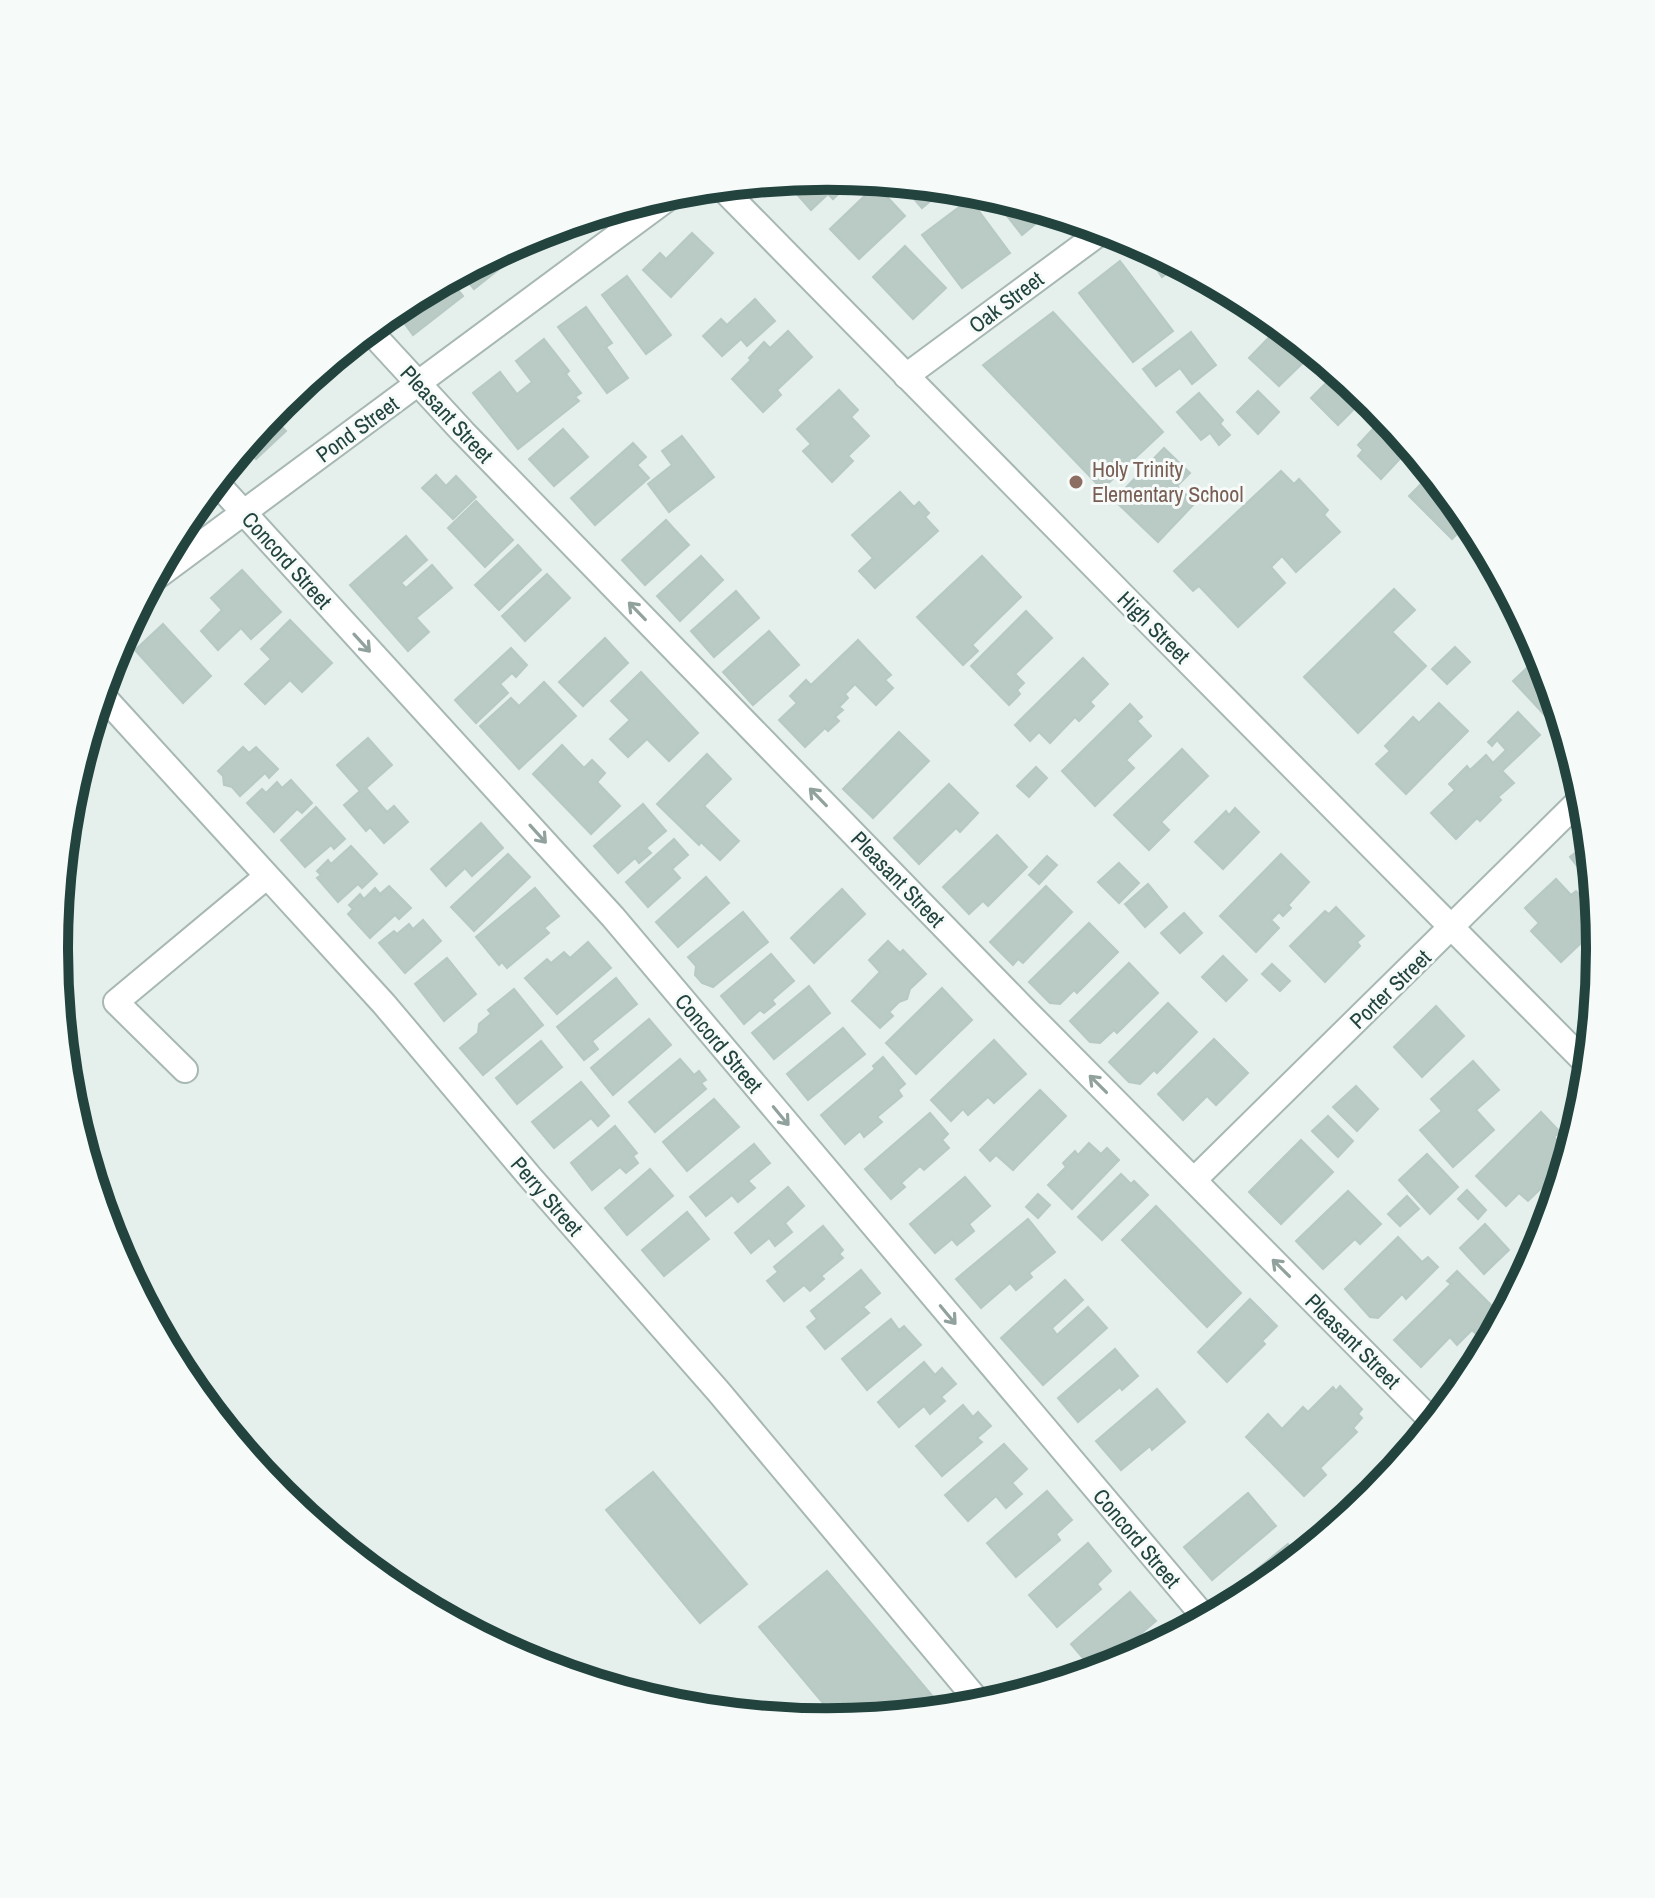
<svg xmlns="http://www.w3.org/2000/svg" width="1655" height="1898" font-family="'Archivo Narrow',sans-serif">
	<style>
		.building { fill: #bacac5; stroke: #b7c9c4; stroke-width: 2 }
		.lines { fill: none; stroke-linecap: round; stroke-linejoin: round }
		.minor-casing { stroke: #a7b8b4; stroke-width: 28 }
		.minor { stroke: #fff; stroke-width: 24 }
		.oneway { stroke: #90a19e }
		.education-dot { fill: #8d6e63; stroke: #f6fbf9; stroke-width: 3 }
		.labels { text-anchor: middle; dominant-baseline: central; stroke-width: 6; stroke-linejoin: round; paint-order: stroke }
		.street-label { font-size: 22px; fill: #22433e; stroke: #f6fbf9 }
		.education-label { font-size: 22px; fill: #785e54; stroke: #f6fbf9; text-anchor: start }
		.rim { fill: none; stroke: #22433e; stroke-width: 10 }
	</style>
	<rect width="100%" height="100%" fill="#e5efec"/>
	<g class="building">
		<polygon points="828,176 847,177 843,181 847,186 833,199 828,194 811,210 788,184 794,179"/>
		<polygon points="900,183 947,187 922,208"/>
		<polygon points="876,185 905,216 859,259 830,229"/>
		<polygon points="989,193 1041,209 1046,215 1022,235"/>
		<polygon points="970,199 1010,253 962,288 922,235"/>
		<polygon points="692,233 713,253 671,297 643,270 660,253 666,259"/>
		<polygon points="517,242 523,250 474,289 460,272"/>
		<polygon points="905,246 946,288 913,319 873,277"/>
		<polygon points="1150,249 1180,264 1162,277 1145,252"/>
		<polygon points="1120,261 1173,331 1133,362 1079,293"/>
		<polygon points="627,276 671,335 646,354 602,295"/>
		<polygon points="449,278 463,296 413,335 394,309"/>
		<polygon points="755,299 775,321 747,346 741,339 722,356 703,336 721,319 727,325"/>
		<polygon points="586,307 612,343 606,347 628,378 607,393 558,327"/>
		<polygon points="1053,312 1163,432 1102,489 983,365"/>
		<polygon points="1281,325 1314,352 1279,386 1249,358"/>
		<polygon points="788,331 812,357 777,390 781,395 763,412 732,379 751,360 749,358 764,342 770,348"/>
		<polygon points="1191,332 1216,365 1192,384 1180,368 1156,386 1143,369"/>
		<polygon points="544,339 569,371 566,374 581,393 575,397 579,401 518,449 473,393 500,372 517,394 532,382 516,361"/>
		<polygon points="1337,372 1367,396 1338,425 1311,398"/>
		<polygon points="839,390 858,410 851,417 869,436 848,456 853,461 832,482 803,451 811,444 797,429"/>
		<polygon points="1258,391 1279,412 1258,434 1237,412"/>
		<polygon points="1199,393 1223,420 1220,424 1230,435 1219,445 1210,433 1201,440 1177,412"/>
		<polygon points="1381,410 1411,447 1381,479 1358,456 1363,450 1358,445 1384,417 1379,412"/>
		<polygon points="270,415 286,431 256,459 244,447"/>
		<polygon points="563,429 588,457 554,486 529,459"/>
		<polygon points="682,436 714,477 669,512 648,484 672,465 662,451"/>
		<polygon points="633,443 646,457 637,465 649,478 595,525 571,498"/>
		<polygon points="1164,448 1190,473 1177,486 1195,503 1158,542 1114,500"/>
		<polygon points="1281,471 1294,484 1299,479 1328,510 1324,515 1340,532 1296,572 1282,556 1271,567 1285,583 1238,627 1199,586 1193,591 1174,571"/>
		<polygon points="1432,473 1471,520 1452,539 1409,496"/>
		<polygon points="436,475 446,486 456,476 476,497 453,519 422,488"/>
		<polygon points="900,492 914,507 919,502 929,513 925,517 938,531 875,588 859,571 873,558 852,535"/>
		<polygon points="476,501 513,540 485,567 448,528"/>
		<polygon points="666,520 689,545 645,585 622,560"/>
		<polygon points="406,536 427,560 401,583 406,588 432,565 452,588 416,618 429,632 408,651 350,585"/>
		<polygon points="518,545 541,570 499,610 475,585"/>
		<polygon points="1486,549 1508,589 1478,556"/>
		<polygon points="701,556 723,580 680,621 657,596"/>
		<polygon points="982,556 1021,597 972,645 978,651 963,665 917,617"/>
		<polygon points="242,570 281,612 251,639 241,628 218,650 201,631 222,610 211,598"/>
		<polygon points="547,574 570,598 525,641 502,616"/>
		<polygon points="1394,589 1415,610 1392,632 1426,666 1358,733 1304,677"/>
		<polygon points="736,591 759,618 714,657 691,631"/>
		<polygon points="1026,611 1052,638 1015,674 1024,683 1017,690 1020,694 1009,705 971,666"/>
		<polygon points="290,620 332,663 302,692 290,680 265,704 245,684 271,659 261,649"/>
		<polygon points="163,624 211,676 183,703 135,650"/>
		<polygon points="769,631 799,665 753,705 723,672"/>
		<polygon points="605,638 628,663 583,706 559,682"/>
		<polygon points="858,640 891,675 885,680 893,688 876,705 855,684 845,694 848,698 839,707 843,710 835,717 839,721 828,731 825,728 805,747 779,720 797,703 790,696 806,680 811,685"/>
		<polygon points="1455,647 1470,662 1447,684 1432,669"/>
		<polygon points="511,648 527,665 516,677 512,673 500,684 508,693 476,723 455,700"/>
		<polygon points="1083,658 1108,684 1090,702 1094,706 1079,721 1075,717 1050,743 1039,732 1030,741 1015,725"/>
		<polygon points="1537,658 1547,669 1560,713 1551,722 1513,681"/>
		<polygon points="641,672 698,733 669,761 647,739 628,757 610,739 630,720 611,701"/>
		<polygon points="544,682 576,716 519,769 480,726 511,698 519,706"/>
		<polygon points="1439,703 1468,731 1406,794 1376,764 1390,751 1385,746 1413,717 1419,723"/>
		<polygon points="1130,704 1142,717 1137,721 1151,736 1126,760 1134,768 1095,806 1062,771"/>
		<polygon points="1518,712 1540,735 1502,771 1514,783 1498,797 1501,800 1480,821 1477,818 1456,839 1431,813 1455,790 1449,784 1467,766 1470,770 1486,755 1493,763 1506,750 1497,740 1492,746 1488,742"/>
		<polygon points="899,732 929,761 873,818 843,789"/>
		<polygon points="368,738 392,765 366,788 387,812 394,806 408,822 384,843 370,827 366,831 344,805 360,791 337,765"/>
		<polygon points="562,745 584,768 592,760 605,773 597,782 620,806 591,834 533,774"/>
		<polygon points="243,747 249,753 256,747 278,769 269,778 265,773 240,796 232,787 224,785 223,776 218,771"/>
		<polygon points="1182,749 1208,776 1161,822 1169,830 1149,850 1114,815"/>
		<polygon points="707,754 731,779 704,806 739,841 720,860 701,842 699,845 657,804"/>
		<polygon points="1036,767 1047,778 1029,797 1017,786"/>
		<polygon points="291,780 312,803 302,813 297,809 274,832 247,803 262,789 266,793 277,782 282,788"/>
		<polygon points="949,784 978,813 960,832 956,828 919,864 894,838"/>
		<polygon points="643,804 666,831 646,848 651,853 639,863 635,858 618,873 594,846"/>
		<polygon points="316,807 345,839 334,849 331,845 305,867 281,840"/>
		<polygon points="1235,808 1259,832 1223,869 1195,842 1226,811 1229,815"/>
		<polygon points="481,823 503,848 472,876 465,868 446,886 431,869"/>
		<polygon points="997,835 1027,867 988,906 983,901 969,914 943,887"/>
		<polygon points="674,839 688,855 672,869 680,878 648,907 626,882"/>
		<polygon points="1590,841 1595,889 1570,857"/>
		<polygon points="351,846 377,874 362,888 358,884 338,902 317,878 321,875 317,871 328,860 331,864"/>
		<polygon points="508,854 530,877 474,931 451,907"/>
		<polygon points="1281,854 1309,882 1288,905 1291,908 1283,916 1279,912 1271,920 1279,928 1256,952 1220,916"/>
		<polygon points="1047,856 1057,865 1039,884 1029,875"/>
		<polygon points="1119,863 1139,883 1119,903 1098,882"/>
		<polygon points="706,877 729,903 678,947 656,922"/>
		<polygon points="1556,879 1571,895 1576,891 1597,913 1599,926 1561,962 1531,931 1539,923 1525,908"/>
		<polygon points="1148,884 1167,907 1145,927 1125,904"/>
		<polygon points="389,886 411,908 399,919 395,915 370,938 348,914 353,909 349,905 360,894 364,899 375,888 380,894"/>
		<polygon points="1046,886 1072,912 1023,963 1018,959 1013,965 990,942"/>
		<polygon points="535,888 559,916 544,928 549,933 507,968 502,962 499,965 476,937"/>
		<polygon points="842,889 865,914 814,963 791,938"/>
		<polygon points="1336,907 1364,936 1357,942 1360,946 1325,982 1290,946 1325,911 1329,914"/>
		<polygon points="743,912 768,942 713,987 702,983 695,975 696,966 688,957"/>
		<polygon points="1184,913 1202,933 1180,953 1161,933"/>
		<polygon points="423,920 441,941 405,973 379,943 394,931 397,934 409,924 413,929"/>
		<polygon points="1089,923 1118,952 1077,993 1074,990 1060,1004 1050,1003 1029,982"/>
		<polygon points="888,941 900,953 903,950 926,974 910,989 907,999 899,1002 889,1012 893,1016 880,1028 852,1001 880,972 869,960"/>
		<polygon points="588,942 611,968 557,1014 525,978 547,959 551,963 564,952 570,958"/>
		<polygon points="1600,943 1601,949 1598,982 1592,977 1597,971 1585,960"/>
		<polygon points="771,954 794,981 772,1000 775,1004 764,1013 760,1010 744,1024 721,996"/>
		<polygon points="1223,956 1247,980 1226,1001 1202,977"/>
		<polygon points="447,958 476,994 444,1021 415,984"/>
		<polygon points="1129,963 1158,993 1117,1033 1114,1030 1100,1043 1090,1042 1070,1021"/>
		<polygon points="1272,964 1290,981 1280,991 1262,974"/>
		<polygon points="616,978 637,1004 592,1041 598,1049 584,1060 557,1027"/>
		<polygon points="809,986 830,1013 774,1059 752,1033"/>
		<polygon points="942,988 972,1020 916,1074 886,1043"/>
		<polygon points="514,989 543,1025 483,1075 460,1048 478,1033 479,1024 491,1014 488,1010"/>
		<polygon points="1168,1003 1197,1032 1157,1073 1154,1070 1140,1084 1129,1082 1109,1062"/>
		<polygon points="1436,1006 1464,1036 1422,1077 1394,1047"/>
		<polygon points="649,1019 671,1045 613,1095 591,1068"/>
		<polygon points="843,1028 865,1054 808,1100 787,1074"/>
		<polygon points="1214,1039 1248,1073 1216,1105 1207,1096 1183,1120 1158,1094"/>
		<polygon points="994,1040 1026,1074 994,1103 988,1097 968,1115 963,1109 951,1121 931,1100"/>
		<polygon points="541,1041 562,1067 517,1104 496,1078"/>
		<polygon points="883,1057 905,1084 898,1090 902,1096 877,1117 882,1122 864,1137 860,1131 845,1144 821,1115 875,1069 873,1066"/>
		<polygon points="680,1059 694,1075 699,1071 706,1080 701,1083 706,1089 655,1132 629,1102"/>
		<polygon points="1473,1061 1499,1090 1476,1110 1494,1130 1453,1167 1420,1130 1442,1111 1431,1099"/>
		<polygon points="581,1082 609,1116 598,1126 591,1118 554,1148 532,1122"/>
		<polygon points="1356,1086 1378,1109 1357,1131 1333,1107"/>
		<polygon points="1040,1090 1066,1116 1013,1170 996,1155 990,1161 980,1150"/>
		<polygon points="714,1099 739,1127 687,1171 663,1142"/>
		<polygon points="1541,1112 1560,1132 1554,1137 1567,1151 1548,1170 1554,1176 1528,1201 1519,1193 1506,1206 1476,1176"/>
		<polygon points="930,1113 948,1134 942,1140 949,1148 924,1170 920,1166 901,1183 905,1187 891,1199 865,1169"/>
		<polygon points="1328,1116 1353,1141 1338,1157 1312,1131"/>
		<polygon points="615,1126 637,1153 633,1156 638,1163 626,1173 620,1167 592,1190 571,1163"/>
		<polygon points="1301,1140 1333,1172 1281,1224 1249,1192"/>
		<polygon points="1089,1143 1101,1154 1107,1148 1119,1160 1072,1209 1048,1185 1066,1167 1063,1163 1075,1151 1078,1155"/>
		<polygon points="754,1144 770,1163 748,1181 755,1188 738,1202 732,1195 706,1216 690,1197"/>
		<polygon points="1427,1154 1458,1187 1430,1214 1399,1180"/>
		<polygon points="650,1169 673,1196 627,1235 605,1208"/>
		<polygon points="1121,1174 1131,1184 1134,1181 1148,1195 1102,1240 1078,1217"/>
		<polygon points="965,1177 990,1206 969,1224 974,1231 957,1245 952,1239 935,1253 910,1224"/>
		<polygon points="788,1187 804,1206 785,1223 792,1232 775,1246 769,1238 751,1253 735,1233"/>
		<polygon points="1467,1190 1486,1210 1478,1219 1458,1199"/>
		<polygon points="1348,1191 1381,1224 1360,1244 1355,1239 1323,1269 1296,1241"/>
		<polygon points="1038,1194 1050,1205 1038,1218 1026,1207"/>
		<polygon points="1407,1196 1419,1209 1400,1226 1388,1214"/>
		<polygon points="1156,1206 1241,1293 1207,1327 1122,1240"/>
		<polygon points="687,1212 709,1239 664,1276 642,1250"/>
		<polygon points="1028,1219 1055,1252 1029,1273 1032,1277 1016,1290 1010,1283 981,1308 956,1279"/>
		<polygon points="1485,1224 1509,1250 1484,1274 1460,1248"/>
		<polygon points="823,1226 843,1250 839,1254 843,1258 821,1276 824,1279 810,1291 804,1285 784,1301 767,1281 778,1272 774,1267"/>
		<polygon points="1398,1237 1422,1262 1428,1257 1438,1267 1406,1299 1402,1294 1378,1318 1370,1317 1345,1289"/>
		<polygon points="861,1270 880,1293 863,1307 869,1313 825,1349 807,1327 817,1319 811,1311"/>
		<polygon points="1457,1271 1503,1317 1499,1326 1483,1341 1472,1330 1457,1345 1450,1337 1421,1367 1394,1340 1451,1284 1447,1281"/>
		<polygon points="1065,1280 1083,1300 1052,1328 1057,1335 1088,1307 1107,1328 1043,1385 1001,1338"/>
		<polygon points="1250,1299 1277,1326 1262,1341 1265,1344 1227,1382 1198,1352"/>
		<polygon points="891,1319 899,1330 904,1326 921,1345 867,1390 842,1359"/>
		<polygon points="1487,1347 1470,1379 1459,1393 1451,1384"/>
		<polygon points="1115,1349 1138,1376 1122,1390 1120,1387 1078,1422 1058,1398"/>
		<polygon points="924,1362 935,1375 942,1368 956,1384 941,1397 945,1401 930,1414 924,1406 899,1427 878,1402"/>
		<polygon points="1340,1386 1362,1409 1358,1414 1362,1418 1353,1428 1357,1432 1320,1468 1326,1475 1304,1496 1246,1437 1268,1414 1282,1429 1303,1407 1308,1412 1333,1387 1336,1391"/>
		<polygon points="1157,1389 1185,1422 1152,1450 1150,1446 1121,1470 1096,1441"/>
		<polygon points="963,1405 973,1417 978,1412 991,1426 977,1438 982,1442 942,1476 916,1446"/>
		<polygon points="1004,1444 1027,1469 1012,1483 1022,1494 1006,1508 996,1496 968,1521 945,1495"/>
		<polygon points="653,1472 747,1584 700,1623 606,1510"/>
		<polygon points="1047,1491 1072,1520 1056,1534 1060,1540 1016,1577 987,1543"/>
		<polygon points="1248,1493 1276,1526 1212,1580 1184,1547"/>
		<polygon points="343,1530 378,1573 376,1574 333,1539"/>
		<polygon points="1088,1543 1111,1571 1097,1584 1101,1589 1057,1627 1029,1595"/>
		<polygon points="1288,1544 1299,1558 1257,1592 1233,1605 1225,1595"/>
		<polygon points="827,1571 945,1711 838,1721 759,1627"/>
		<polygon points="1130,1592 1156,1621 1095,1672 1071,1644"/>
	</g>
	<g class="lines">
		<defs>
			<g id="minor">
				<polyline points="720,186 1131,604 1589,1066"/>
				<polyline points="369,330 463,432 1023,1008 1434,1423"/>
				<polyline points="906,376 1105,229"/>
				<polyline points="215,481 613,917 1206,1619"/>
				<polyline points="151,581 679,190"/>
				<polyline points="101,694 384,1004 530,1177 718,1391 982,1706"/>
				<polyline points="185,1070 116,1002 266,877"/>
				<polyline points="1194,1180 1585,795"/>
			</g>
		</defs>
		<use href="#minor" class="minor-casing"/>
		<use href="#minor" class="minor"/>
	</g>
	<defs><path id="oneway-shaft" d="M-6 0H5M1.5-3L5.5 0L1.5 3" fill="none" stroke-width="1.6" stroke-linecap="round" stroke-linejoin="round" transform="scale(2)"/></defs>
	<g class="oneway">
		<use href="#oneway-shaft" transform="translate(637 611) rotate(-134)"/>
		<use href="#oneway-shaft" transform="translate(362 643) rotate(48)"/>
		<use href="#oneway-shaft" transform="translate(818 797) rotate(-134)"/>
		<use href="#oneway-shaft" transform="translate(538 834) rotate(48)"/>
		<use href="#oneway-shaft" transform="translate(1098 1084) rotate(-135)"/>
		<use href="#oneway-shaft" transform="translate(781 1116) rotate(50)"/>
		<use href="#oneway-shaft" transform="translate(1281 1268) rotate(-135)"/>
		<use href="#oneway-shaft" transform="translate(948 1315) rotate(50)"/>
	</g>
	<circle class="education-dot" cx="1076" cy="482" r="8"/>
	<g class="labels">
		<g class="street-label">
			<text transform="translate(1006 302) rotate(-37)">Oak Street</text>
			<text transform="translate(447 414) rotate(47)">Pleasant Street</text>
			<text transform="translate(357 429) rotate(-36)">Pond Street</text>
			<text transform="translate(287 560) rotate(48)">Concord Street</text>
			<text transform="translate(1154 627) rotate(45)">High Street</text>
			<text transform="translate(898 879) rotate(46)">Pleasant Street</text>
			<text transform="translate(1390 989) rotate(-44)">Porter Street</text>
			<text transform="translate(719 1043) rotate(50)">Concord Street</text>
			<text transform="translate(547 1196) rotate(49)">Perry Street</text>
			<text transform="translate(1353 1341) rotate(45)">Pleasant Street</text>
			<text transform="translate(1137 1538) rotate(50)">Concord Street</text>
		</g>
		<g class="education-label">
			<text x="1092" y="469">Holy Trinity<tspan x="1092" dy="25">Elementary School</tspan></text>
		</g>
	</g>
	<path d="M0 0H1655V1898H0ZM68 949a759 759 0 1 1 1518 0a759 759 0 1 1-1518 0Z" fill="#f6fbf9" fill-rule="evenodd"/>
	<path class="rim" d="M68 949a759 759 0 1 1 1518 0a759 759 0 1 1-1518 0Z"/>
</svg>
